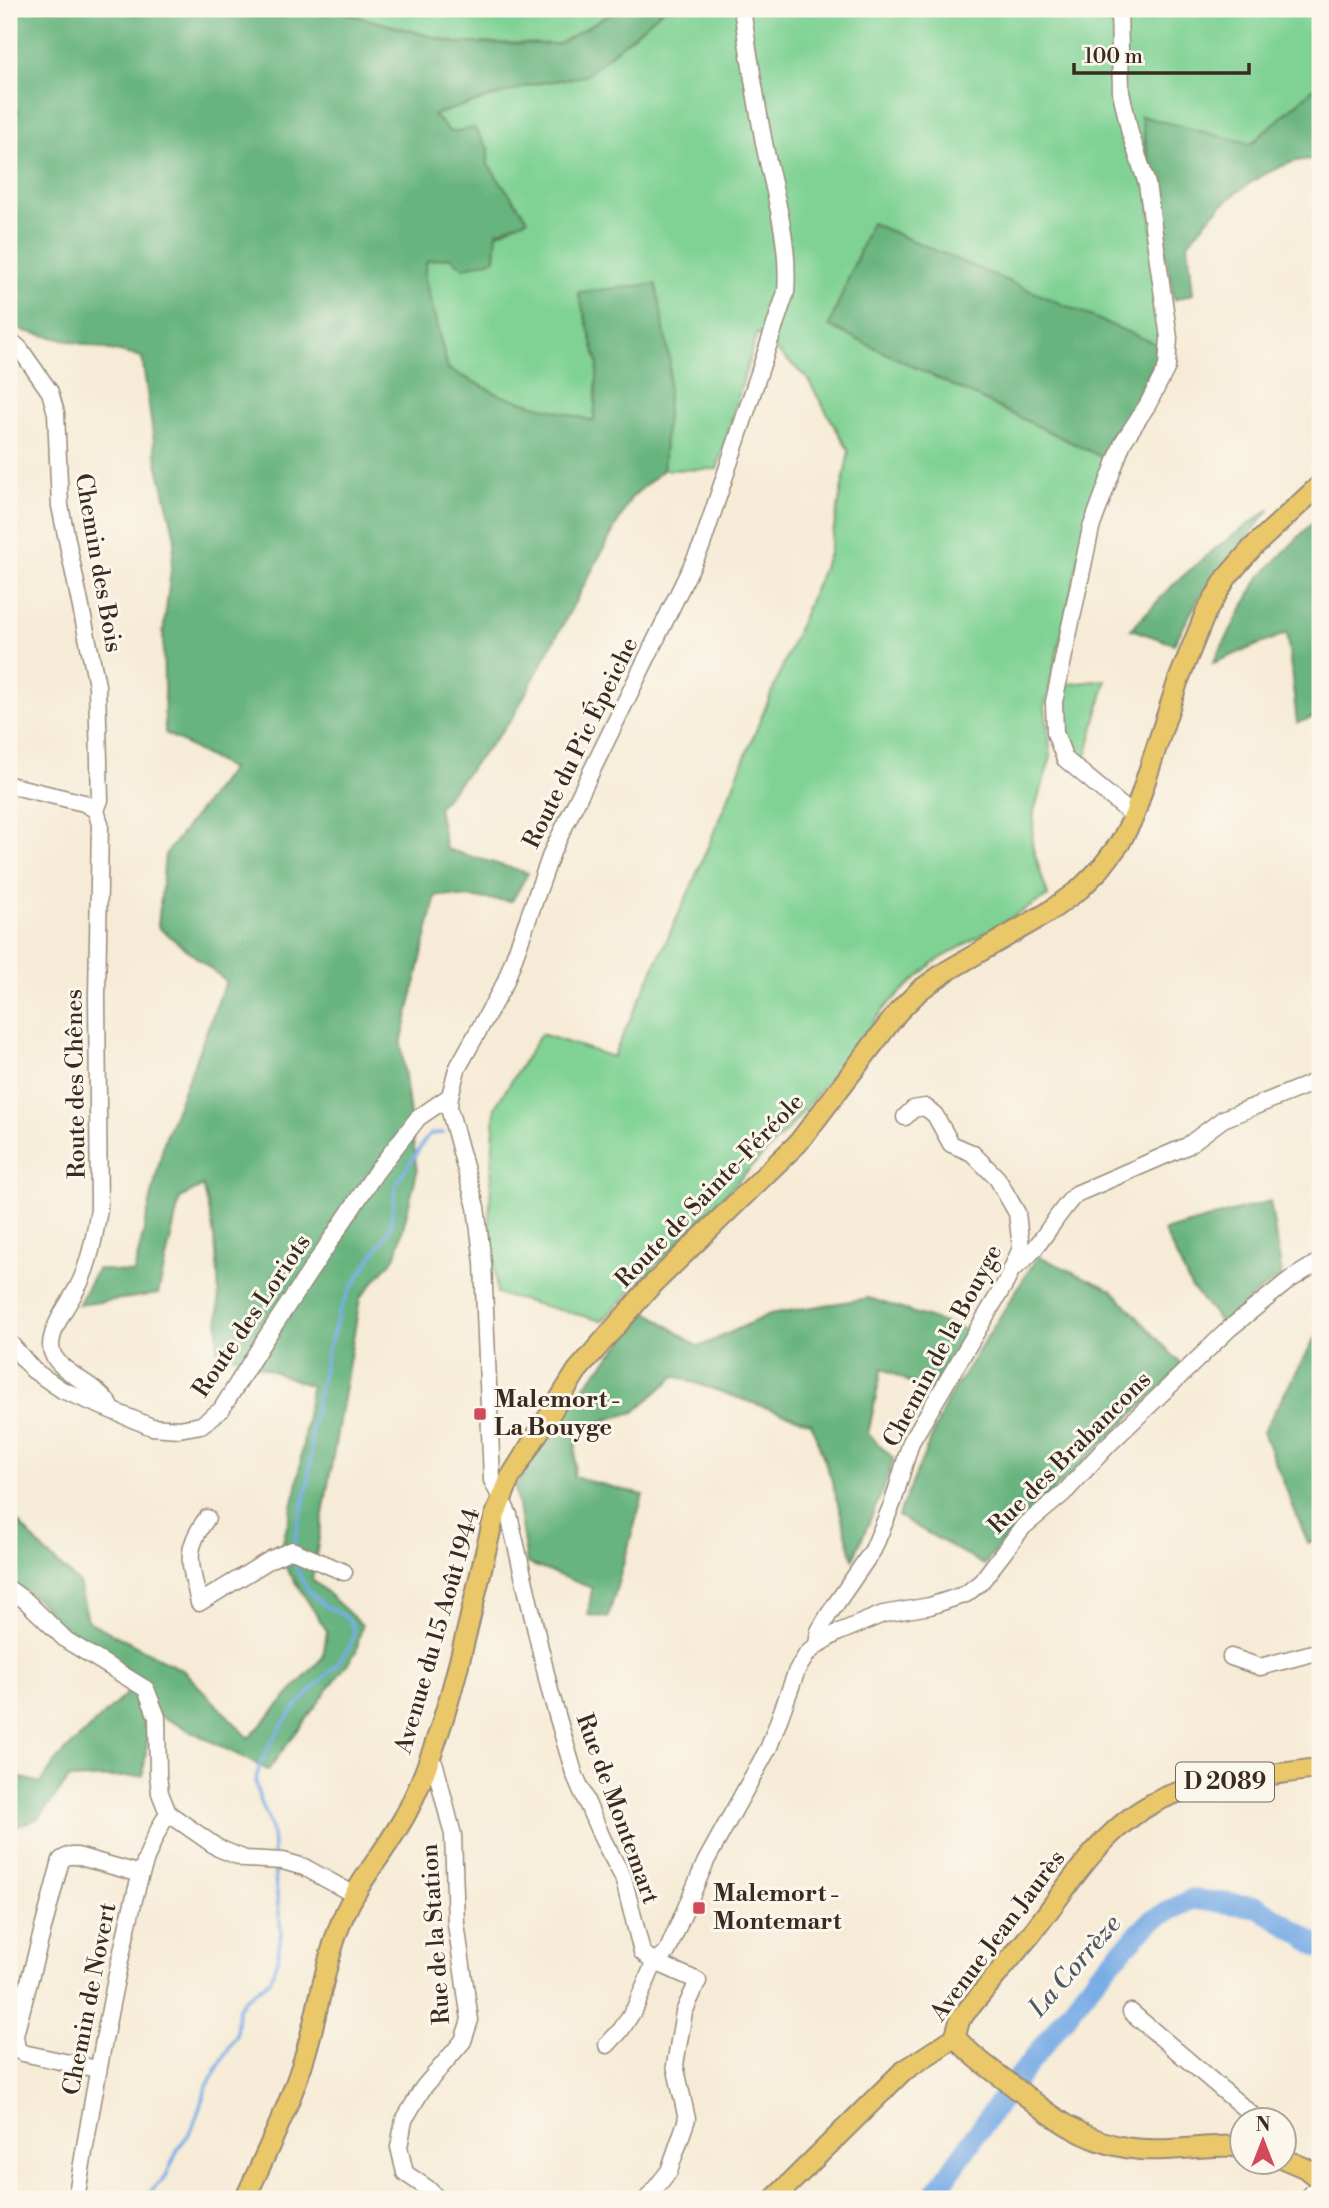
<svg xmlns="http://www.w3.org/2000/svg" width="1329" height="2208" font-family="'Libre Bodoni',serif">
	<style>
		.green { fill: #80d294; stroke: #5e7e59; stroke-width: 2 }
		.forest { fill: #68b47e; stroke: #526f4e; stroke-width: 2 }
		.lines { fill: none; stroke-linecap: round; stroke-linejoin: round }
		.stream { stroke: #78ace5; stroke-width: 3.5 }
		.river { stroke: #78ace5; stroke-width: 21 }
		.minor-casing { stroke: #988a7a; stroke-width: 19 }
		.major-casing { stroke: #988a7a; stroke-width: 23 }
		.minor { stroke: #fff; stroke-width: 16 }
		.major { stroke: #eac769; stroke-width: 19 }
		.poi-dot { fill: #d1495b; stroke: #fbf7ec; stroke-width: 2.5 }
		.labels { text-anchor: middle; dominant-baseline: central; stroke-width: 6; stroke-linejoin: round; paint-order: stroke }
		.shield { fill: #fbf7ec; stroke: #75685c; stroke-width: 2 }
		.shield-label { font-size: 23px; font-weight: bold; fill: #3b2a1e }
		.street-label { font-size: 24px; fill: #3b2a1e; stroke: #fbf7ec }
		.poi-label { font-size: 24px; font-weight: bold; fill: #3b2a1e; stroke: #fbf7ec; text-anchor: start }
		.water-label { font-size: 26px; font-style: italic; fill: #505864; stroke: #fbf7ec }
	</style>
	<rect width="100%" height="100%" fill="#fbf7ec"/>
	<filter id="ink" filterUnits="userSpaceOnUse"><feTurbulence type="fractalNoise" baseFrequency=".0143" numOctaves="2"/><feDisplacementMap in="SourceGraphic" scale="14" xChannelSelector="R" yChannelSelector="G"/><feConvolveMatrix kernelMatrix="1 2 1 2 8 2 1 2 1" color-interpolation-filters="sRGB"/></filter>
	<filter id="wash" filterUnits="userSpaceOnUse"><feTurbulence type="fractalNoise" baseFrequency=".00686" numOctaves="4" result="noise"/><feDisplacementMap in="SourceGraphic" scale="28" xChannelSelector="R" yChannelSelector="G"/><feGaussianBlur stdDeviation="1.57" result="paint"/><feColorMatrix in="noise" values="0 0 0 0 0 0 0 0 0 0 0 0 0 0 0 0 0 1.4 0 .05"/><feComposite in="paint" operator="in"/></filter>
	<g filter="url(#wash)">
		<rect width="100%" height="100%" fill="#f6ebd6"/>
		<g class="green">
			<polygon points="339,9 619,9 558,44 456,43 348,14"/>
			<polygon points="664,9 1320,9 1320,83 1251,144 1142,117 1163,347 871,223 830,326 1110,461 1080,553 1045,706 1051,757 1034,811 1032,845 1048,896 933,963 887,1005 793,1124 602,1321 497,1294 489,1220 495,1107 541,1034 613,1057 692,885 829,554 849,451 807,378 757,333 717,469 663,470 670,362 579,292 598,363 594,422 502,396 448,369 424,276 427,260 450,257 527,219 488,165 488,148 450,132 433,115 534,84 585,76"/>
			<polygon points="1106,680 1083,768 1066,747 1058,708 1061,685"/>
		</g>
		<g class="forest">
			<path d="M9 9H339L348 14 456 43 558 44 619 9H664L585 76 534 84 433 115 450 132 474 128 488 148V165L528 219 497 232 495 259 464 268 450 257 427 261 424 276 448 369 502 396 594 421 598 363 578 292 656 284 670 362 663 470 631 498 512 719 438 807 446 849 528 873 512 901 436 895 401 1044 417 1172 396 1256 360 1298 312 1579 362 1625 356 1652 268 1770 151 1711 143 1776 69 1779 39 1818 16 1827 9 1837V1775L41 1783 57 1759 142 1679 71 1635 39 1601 9 1580V1512L46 1553 79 1583 88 1621 184 1671 249 1738 323 1657 327 1631 279 1557 297 1487 311 1386 217 1350C221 1294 219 1241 203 1186L180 1198 158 1294 78 1305 97 1269 134 1273 165 1138 226 981 158 927 165 855 231 769 165 733 163 634 175 538 157 462 142 357 20 330 9 319V124L18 111 9 108Z"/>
			<path d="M1320 83V159C1312 159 1302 159 1293 162 1251 176 1213 208 1188 244L1193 294 1174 300 1141 116 1251 144Z"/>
			<polygon points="871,223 1163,347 1110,461 829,326"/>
			<polygon points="1270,509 1199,598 1174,644 1131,629 1176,582 1217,547"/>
			<polygon points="1320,515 1320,715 1297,723 1287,633 1213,663 1258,579"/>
			<polygon points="1270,1201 1282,1276 1254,1295 1224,1326 1191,1287 1164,1231"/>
			<polygon points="1038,1256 1112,1290 1183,1366 1021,1522 984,1565 898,1516 947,1401"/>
			<polygon points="869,1298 968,1331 929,1392 882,1368 868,1434 894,1459 884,1488 853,1559 831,1478 811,1423 675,1376 634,1412 577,1428 574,1477 643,1495 608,1618 588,1615 592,1588 527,1563 515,1487 569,1404 648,1312 699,1347 770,1314"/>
			<polygon points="1320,1336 1320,1539 1308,1543 1263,1432 1316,1337"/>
		</g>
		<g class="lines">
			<g class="stream">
				<polyline points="293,1546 308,1484 311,1457 311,1430 327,1352 341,1308 350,1290 390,1229 396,1184 425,1140 430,1134 443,1133"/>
				<path d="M273 1855C273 1847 273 1837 271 1829 268 1815 256 1795 256 1783 257 1761 281 1725 295 1708 309 1691 360 1649 353 1628 349 1615 334 1612 324 1605 308 1594 298 1576 293 1557"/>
				<polyline points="144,2199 166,2176 179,2147 192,2130 207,2086 236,2036 238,2008 245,1999 270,1980 278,1957 281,1932 274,1867"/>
			</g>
			<polyline class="river" points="931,2199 994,2109 1099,1974 1151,1921 1192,1899 1258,1907 1320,1947"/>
		</g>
	</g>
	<g filter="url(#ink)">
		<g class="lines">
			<defs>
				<g id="minor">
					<polyline points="1119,9 1121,92 1130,133 1147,184 1169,338 1167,367 1148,404 1123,442 1091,528 1054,702 1055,733 1065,759 1134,816"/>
					<polyline points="9,339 20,349 50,392 56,413 60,506 97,685 100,800 96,810"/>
					<path d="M9 785 84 803 96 810 100 824 97 996 99 1209C95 1233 91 1256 82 1278 75 1295 63 1309 56 1326 53 1333 49 1343 52 1352 60 1375 101 1384 113 1411"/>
					<path d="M1014 1268C1042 1248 1052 1218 1076 1194L1187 1146 1223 1119 1320 1080"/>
					<polyline points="9,1342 33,1370 62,1390 152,1427 179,1429 201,1425 221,1410 265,1339 376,1172 418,1118 450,1096"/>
					<path d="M207 1518C182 1552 191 1564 199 1603L271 1559 292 1550 344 1572"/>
					<polyline points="9,1589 26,1601 66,1640 146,1689 157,1717 158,1774 160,1793 168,1813 218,1848 245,1859 283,1861 304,1867 353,1894"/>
					<polyline points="817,1645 819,1631 829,1614 873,1550 893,1502 911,1442 1006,1282 1021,1248 1017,1213 997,1178 972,1153 951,1144 935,1115 925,1107 913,1109 905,1117"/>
					<polyline points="1231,1657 1260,1667 1320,1651"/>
					<polyline points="428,1761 435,1765 453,1835 456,1924 470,2020 463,2041 423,2088 404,2120 399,2147 405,2173 427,2188 438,2199"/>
					<polyline points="1131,2012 1258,2120"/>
					<polyline points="607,2045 621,2030 635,2008 655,1961 667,1952 706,1861 769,1747 797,1670 807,1654 817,1645 837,1633 883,1614 930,1606 966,1594 981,1582 1023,1527 1065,1492 1107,1446 1230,1328 1288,1281 1320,1261"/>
					<polyline points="97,2069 23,2053 17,2050 15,2035 61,1860 68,1856 77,1856 141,1874"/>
					<path d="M76 2199C90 2117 103 2037 121 1956 132 1907 141 1856 168 1813"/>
					<path d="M647 2199 669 2171 687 2119 675 2065 684 2012 698 1981 651 1960 642 1952 623 1877 603 1840 574 1773 550 1691 509 1515 492 1480 483 1263 476 1207 449 1108 450 1096 457 1069 505 983 552 852 702 545 786 292C790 243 775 195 765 148 756 102 749 55 742 9"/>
					<polyline points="1307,2199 1320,2184"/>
				</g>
				<g id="major">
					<path d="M955 2037C970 2054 989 2068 1008 2082 1045 2111 1080 2141 1128 2148 1161 2153 1197 2146 1230 2146L1242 2148"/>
					<polyline points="1284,2159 1305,2168 1320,2180"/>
					<path d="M245 2199C267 2151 291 2103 306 2052 319 2008 325 1962 342 1920 359 1878 391 1846 410 1806 451 1720 470 1613 493 1521L510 1478 577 1371 649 1288 798 1143 898 1012 920 990 947 971 1047 913 1080 889 1101 868 1120 843 1134 816 1178 681 1206 612 1227 577 1253 547 1320 485"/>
					<path d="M774 2199 902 2072 955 2037 960 2019C984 1990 1008 1962 1032 1933 1074 1879 1109 1815 1179 1792 1224 1778 1274 1775 1320 1768"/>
				</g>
			</defs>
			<use href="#minor" class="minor-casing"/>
			<use href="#major" class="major-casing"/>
			<use href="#minor" class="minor"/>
			<use href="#major" class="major"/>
		</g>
	</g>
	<g class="poi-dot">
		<rect x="473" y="1407" width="14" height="14" rx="3.5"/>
		<rect x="692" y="1901" width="14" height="14" rx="3.5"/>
	</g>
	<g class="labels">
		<rect class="shield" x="1176" y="1762.5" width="98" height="39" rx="5"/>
		<g class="shield-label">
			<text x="1225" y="1782">D 2089</text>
		</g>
		<g class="street-label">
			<text transform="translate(98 563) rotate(80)">Chemin des Bois</text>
			<text transform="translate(581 743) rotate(-64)">Route du Pic Épeiche</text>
			<text transform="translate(76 1084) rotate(-91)">Route des Chênes</text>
			<text transform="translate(710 1191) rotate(-46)">Route de Sainte-Féréole</text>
			<text transform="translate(252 1316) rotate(-56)">Route des Loriots</text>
			<text transform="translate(943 1346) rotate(-62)">Chemin de la Bouyge</text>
			<text transform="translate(1070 1453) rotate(-45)">Rue des Brabancons</text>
			<text transform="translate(438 1631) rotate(-74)">Avenue du 15 Août 1944</text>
			<text transform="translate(617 1809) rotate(70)">Rue de Montemart</text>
			<text transform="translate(436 1934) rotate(-94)">Rue de la Station</text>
			<text transform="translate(998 1936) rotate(-53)">Avenue Jean Jaurès</text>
			<text transform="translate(90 1999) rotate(-79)">Chemin de Novert</text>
		</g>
		<g class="poi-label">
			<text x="494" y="1400">Malemort -<tspan x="494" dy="28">La Bouyge</tspan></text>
			<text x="713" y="1894">Malemort -<tspan x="713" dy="28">Montemart</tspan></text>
		</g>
		<g class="water-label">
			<text transform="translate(1075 1966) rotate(-49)">La Corrèze</text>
		</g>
	</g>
	<rect width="1329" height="2208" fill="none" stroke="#fbf7ec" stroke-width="35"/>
	<g transform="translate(1263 2141)"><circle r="33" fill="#fbf7ec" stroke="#aea59a" stroke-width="2"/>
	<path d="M0-5L12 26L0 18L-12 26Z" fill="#d1495b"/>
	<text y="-10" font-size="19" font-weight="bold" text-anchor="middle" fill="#3b2a1e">N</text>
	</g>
	<path d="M1074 63v10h175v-10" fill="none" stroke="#3b2a1e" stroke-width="3.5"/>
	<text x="1084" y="63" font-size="21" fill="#3b2a1e" stroke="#fbf7ec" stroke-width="5" paint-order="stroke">100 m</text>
</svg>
